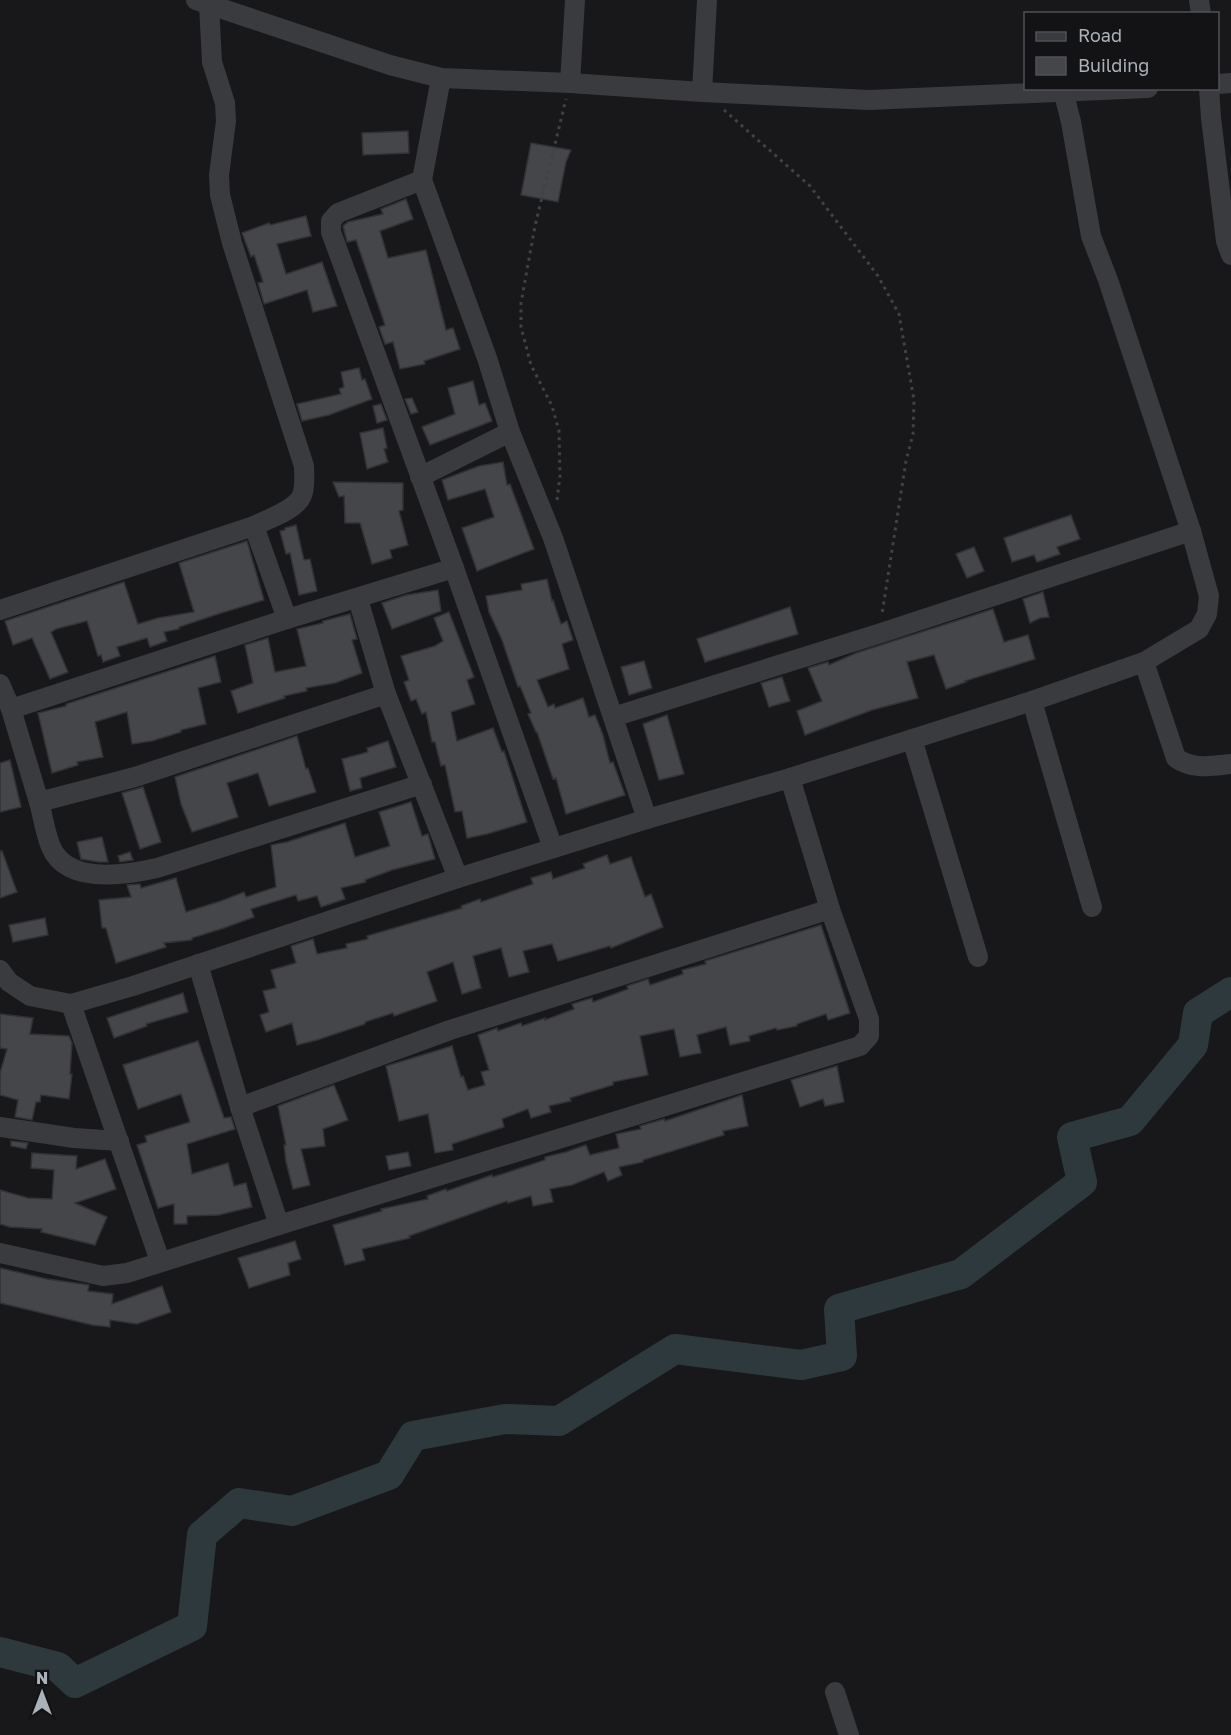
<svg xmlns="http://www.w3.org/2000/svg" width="1231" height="1735" font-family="'Golos Text',sans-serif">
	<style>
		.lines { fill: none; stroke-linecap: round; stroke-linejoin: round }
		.river { stroke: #2e393d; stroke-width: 30 }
		.building { fill: #45464a; stroke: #323236; stroke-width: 1.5 }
		.path { stroke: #3f4246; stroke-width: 3; stroke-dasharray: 3 4.5; stroke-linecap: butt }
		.street { stroke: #393b3f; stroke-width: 20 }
	</style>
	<rect width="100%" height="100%" fill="#18181a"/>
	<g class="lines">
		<polyline class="river" points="0,1652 58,1667 75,1683 192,1626 202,1535 239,1503 292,1511 389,1475 413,1436 505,1419 559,1421 675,1349 801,1365 842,1356 839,1309 961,1274 1082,1182 1072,1137 1130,1121 1193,1045 1198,1013 1231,992"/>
	</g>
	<g class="building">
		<polygon points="408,131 409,153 363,155 362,133"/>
		<polygon points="531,143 571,150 566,162 558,202 521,195"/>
		<polygon points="406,199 413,219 380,231 388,258 426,250 446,330 453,328 460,349 424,361 425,364 400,369 393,342 385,344 379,327 385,325 356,240 347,242 343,226 348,222 383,214 381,209"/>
		<polygon points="306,216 311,236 277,244 286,274 322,262 337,306 313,312 307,290 264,304 258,283 263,282 254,255 251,257 242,233 269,223 270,225"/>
		<polygon points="359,368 362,380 365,379 372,399 329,415 302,421 297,404 341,394 339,389 344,387 341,372"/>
		<polygon points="473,381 479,405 485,403 492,421 430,445 422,427 455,414 448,388"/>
		<polygon points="412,398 418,412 411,414 405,399"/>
		<polygon points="381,404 387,420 377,423 373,406"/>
		<polygon points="383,428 387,448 384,449 388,462 367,469 360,433"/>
		<polygon points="503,462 507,485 510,484 534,549 477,571 462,528 494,517 485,489 448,500 442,480 479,466"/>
		<polygon points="333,482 403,483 403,510 399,511 408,545 390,550 392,558 372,564 360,523 345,523 344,496 339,497"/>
		<polygon points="1071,515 1080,539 1057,547 1060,554 1037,562 1034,555 1012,562 1004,538"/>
		<polygon points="296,525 304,560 310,559 317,591 299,595 290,553 286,554 280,531 285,530 285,528"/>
		<polygon points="247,541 264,600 218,614 179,627 179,629 164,632 167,641 150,647 147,638 117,647 120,656 103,662 101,655 98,656 87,621 56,629 51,632 68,672 50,679 32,638 13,645 5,621 124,582 138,624 158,618 194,612 179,563"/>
		<polygon points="974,547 984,571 967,578 956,554"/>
		<polygon points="547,579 552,601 553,600 561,624 567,621 573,640 562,644 569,669 537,680 548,707 554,704 555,708 583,698 589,717 595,715 603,735 610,763 613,762 625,795 566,814 556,778 553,779 537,732 536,732 528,714 531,713 520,686 518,687 502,640 489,612 486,596 522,590 521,584"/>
		<polygon points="438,590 441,611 392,629 382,603 406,595"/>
		<polygon points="1043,592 1049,617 1040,618 1030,623 1023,599"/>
		<polygon points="790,607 798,634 705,662 697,639"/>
		<polygon points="993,609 1004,642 1028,635 1035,659 965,681 966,682 946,689 934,655 907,662 918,698 872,710 805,735 797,711 822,701 808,668 828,662 829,665 856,653"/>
		<polygon points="449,612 474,677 467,680 475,704 451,712 457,741 493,728 502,752 504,751 527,822 487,834 467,838 462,811 455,812 445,765 441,766 435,742 432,742 426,712 422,714 416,699 411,701 404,682 409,680 401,656 435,646 443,641 434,618"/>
		<polygon points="350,614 357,639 352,640 362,673 335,683 306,688 307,691 284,696 285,698 238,713 231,691 253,683 245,645 268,638 275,672 306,666 297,629 323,623 323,621"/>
		<polygon points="215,656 221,682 198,688 206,724 181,730 181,732 152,741 132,744 127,712 95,722 103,757 77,762 78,765 52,773 38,713 66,706 66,704"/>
		<polygon points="644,661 652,688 629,695 621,667"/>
		<polygon points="782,677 790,701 769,707 761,683"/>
		<polygon points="667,715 684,774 659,780 643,724"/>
		<polygon points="297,736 306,769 308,768 316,792 269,806 258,773 227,783 238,817 192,832 181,804 175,777"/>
		<polygon points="388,741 396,767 360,778 362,788 350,791 342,759 368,752 367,748"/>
		<polygon points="10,760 21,807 0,812 0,763"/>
		<polygon points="143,787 161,842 140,849 122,793"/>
		<polygon points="411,802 422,836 428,834 435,859 392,870 365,880 366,882 341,888 345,899 321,907 317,896 298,901 296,895 251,909 254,917 224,928 192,938 192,940 164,943 166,947 116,963 106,928 102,928 99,900 131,897 127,885 140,884 141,888 176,878 186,912 221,901 244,892 246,897 276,887 271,845 287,842 345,823 355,857 390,846 379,812"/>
		<polygon points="102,837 108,862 99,862 81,859 77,842"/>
		<polygon points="0,851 2,851 17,892 0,898"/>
		<polygon points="130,852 133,860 120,862 118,856"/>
		<polygon points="607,855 610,864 631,857 645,897 651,894 663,927 611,948 610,946 558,961 552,944 523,951 529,972 509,977 501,948 473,956 481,988 462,994 453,962 427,972 437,1001 394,1016 393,1013 365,1022 365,1024 317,1040 297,1045 292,1023 266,1032 260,1015 269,1012 263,991 276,988 271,970 296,963 291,946 313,939 317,954 347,948 346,944 368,939 367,936 462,908 461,906 480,899 481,902 533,884 531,878 551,872 553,879 585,868 583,864"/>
		<polygon points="45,918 48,935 13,942 9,925"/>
		<polygon points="821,925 850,1013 828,1020 826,1014 797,1024 797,1026 777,1030 776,1028 749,1036 750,1041 730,1045 726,1027 697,1035 701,1053 680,1057 674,1029 640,1036 648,1075 613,1082 613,1085 570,1098 571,1101 549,1106 551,1112 531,1118 528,1109 502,1119 504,1127 452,1144 453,1150 435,1153 428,1114 399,1121 386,1066 452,1046 461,1077 463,1076 468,1090 485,1085 481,1072 489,1070 478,1035 497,1028 498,1031 521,1023 522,1026 545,1018 545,1020 574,1009 572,1004 592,998 593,1002 628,989 627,986 648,979 650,985 683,974 682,970 706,964 705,961"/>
		<polygon points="183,993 188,1012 146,1024 147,1026 114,1038 107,1018"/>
		<polygon points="0,1014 33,1018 30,1034 69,1036 72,1043 70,1074 72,1074 69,1099 41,1095 40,1102 36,1102 32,1120 15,1117 18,1100 0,1095 0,1073 7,1049 0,1048"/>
		<polygon points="198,1041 224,1118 231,1117 235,1129 187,1144 192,1174 228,1163 234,1186 246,1183 252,1207 219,1215 187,1216 187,1224 174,1224 174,1204 158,1208 137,1145 147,1142 145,1136 190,1122 181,1094 138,1109 123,1065"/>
		<polygon points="837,1066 844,1102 825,1106 823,1099 800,1107 791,1080"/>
		<polygon points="334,1085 348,1120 323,1129 325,1146 301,1149 310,1185 293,1189 286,1162 284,1145 286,1145 278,1106"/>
		<polygon points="742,1095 748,1126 723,1131 724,1135 643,1160 643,1162 619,1167 622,1175 608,1181 604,1172 572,1185 550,1189 553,1202 533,1206 531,1196 508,1203 507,1201 409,1236 410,1238 362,1249 365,1260 345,1265 333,1225 382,1211 381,1209 428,1199 427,1196 446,1189 447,1191 492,1175 493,1177 545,1160 545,1157 566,1152 586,1145 590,1155 619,1148 616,1134 641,1129 640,1126 664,1119 665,1121"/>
		<polygon points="11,1141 28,1143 26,1149 11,1146"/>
		<polygon points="408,1152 411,1166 389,1170 386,1156"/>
		<polygon points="32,1153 77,1156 76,1169 105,1159 116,1189 75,1203 107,1217 95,1245 41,1232 42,1229 10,1227 0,1224 0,1190 28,1198 52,1199 54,1170 31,1168"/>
		<polygon points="295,1241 301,1259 288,1263 290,1275 249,1288 238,1258"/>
		<polygon points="0,1268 47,1279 89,1285 88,1291 113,1294 112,1304 162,1286 171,1312 137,1324 110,1320 110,1327 92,1325 0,1303"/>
	</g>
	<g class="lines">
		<g class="path">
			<polyline points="724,110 810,186 878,276 899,314 914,400 913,434 906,461 882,614"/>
			<polyline points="557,500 560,476 559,431 552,406 531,365 521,327 521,303 535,226 566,99"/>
		</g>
		<g class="street">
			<polyline points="196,0 390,65 441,78 570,83 702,92 869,100 1148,88"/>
			<polyline points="1199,0 1201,14"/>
			<polyline points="441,78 422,180 487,358 510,432 553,538 647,819"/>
			<polyline points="570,83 575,0"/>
			<polyline points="1218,84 1231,83"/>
			<polyline points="1209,88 1211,118 1226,241 1231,255"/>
			<polyline points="702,92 707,0"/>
			<polyline points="422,180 338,213 331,221 331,232 454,568"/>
			<polyline points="420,477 510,432"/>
			<polyline points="254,526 287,619"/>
			<polyline points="358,599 386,694 458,878"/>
			<path d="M0 610 254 526C267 519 291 512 300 499 306 490 304 476 304 466L232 243 220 195 219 175 226 121 225 103 212 62 209 4"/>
			<path d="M1144 662 1176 758C1193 770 1211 766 1231 764"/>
			<polyline points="0,684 11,709 39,802 135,777 386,694"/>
			<polyline points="1032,701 1092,907"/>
			<polyline points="11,709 287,619 454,568 553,848"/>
			<polyline points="613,717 878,634 1191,531"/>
			<polyline points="912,739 978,957"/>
			<path d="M39 802C43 816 45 833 51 847 67 885 126 875 157 868L422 784"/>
			<polyline points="198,964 240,1107 279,1225 860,1046 869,1036 869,1019 830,909 790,778"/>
			<polyline points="0,970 9,982 30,996 71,1004 133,986 458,878 647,819 790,778 1032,701 1144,662 1199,629 1207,614 1209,596 1191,531 1108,280 1091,236 1071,122 1064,94"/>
			<polyline points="71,1004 160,1261"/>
			<polyline points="240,1107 450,1030 830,909"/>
			<polyline points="0,1127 74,1138 119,1141"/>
			<polyline points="0,1253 103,1276 127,1273 279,1225"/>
			<polyline points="835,1692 849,1735"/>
		</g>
	</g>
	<rect x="1024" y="12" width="195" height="78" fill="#131315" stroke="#505257" stroke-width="1.5"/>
	<rect x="1036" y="32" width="30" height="9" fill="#393b3f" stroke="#505257" stroke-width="1.5"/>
	<text x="1078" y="42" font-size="18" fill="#abb1b9">Road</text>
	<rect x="1036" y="57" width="30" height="18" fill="#45464a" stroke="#505257" stroke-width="1.5"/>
	<text x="1078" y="72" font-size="18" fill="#abb1b9">Building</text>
	<g transform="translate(42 1693)" stroke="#131315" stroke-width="4.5" paint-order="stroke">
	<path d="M0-4.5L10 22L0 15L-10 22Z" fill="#abb1b9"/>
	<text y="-9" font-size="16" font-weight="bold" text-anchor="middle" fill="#abb1b9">N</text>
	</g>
</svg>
